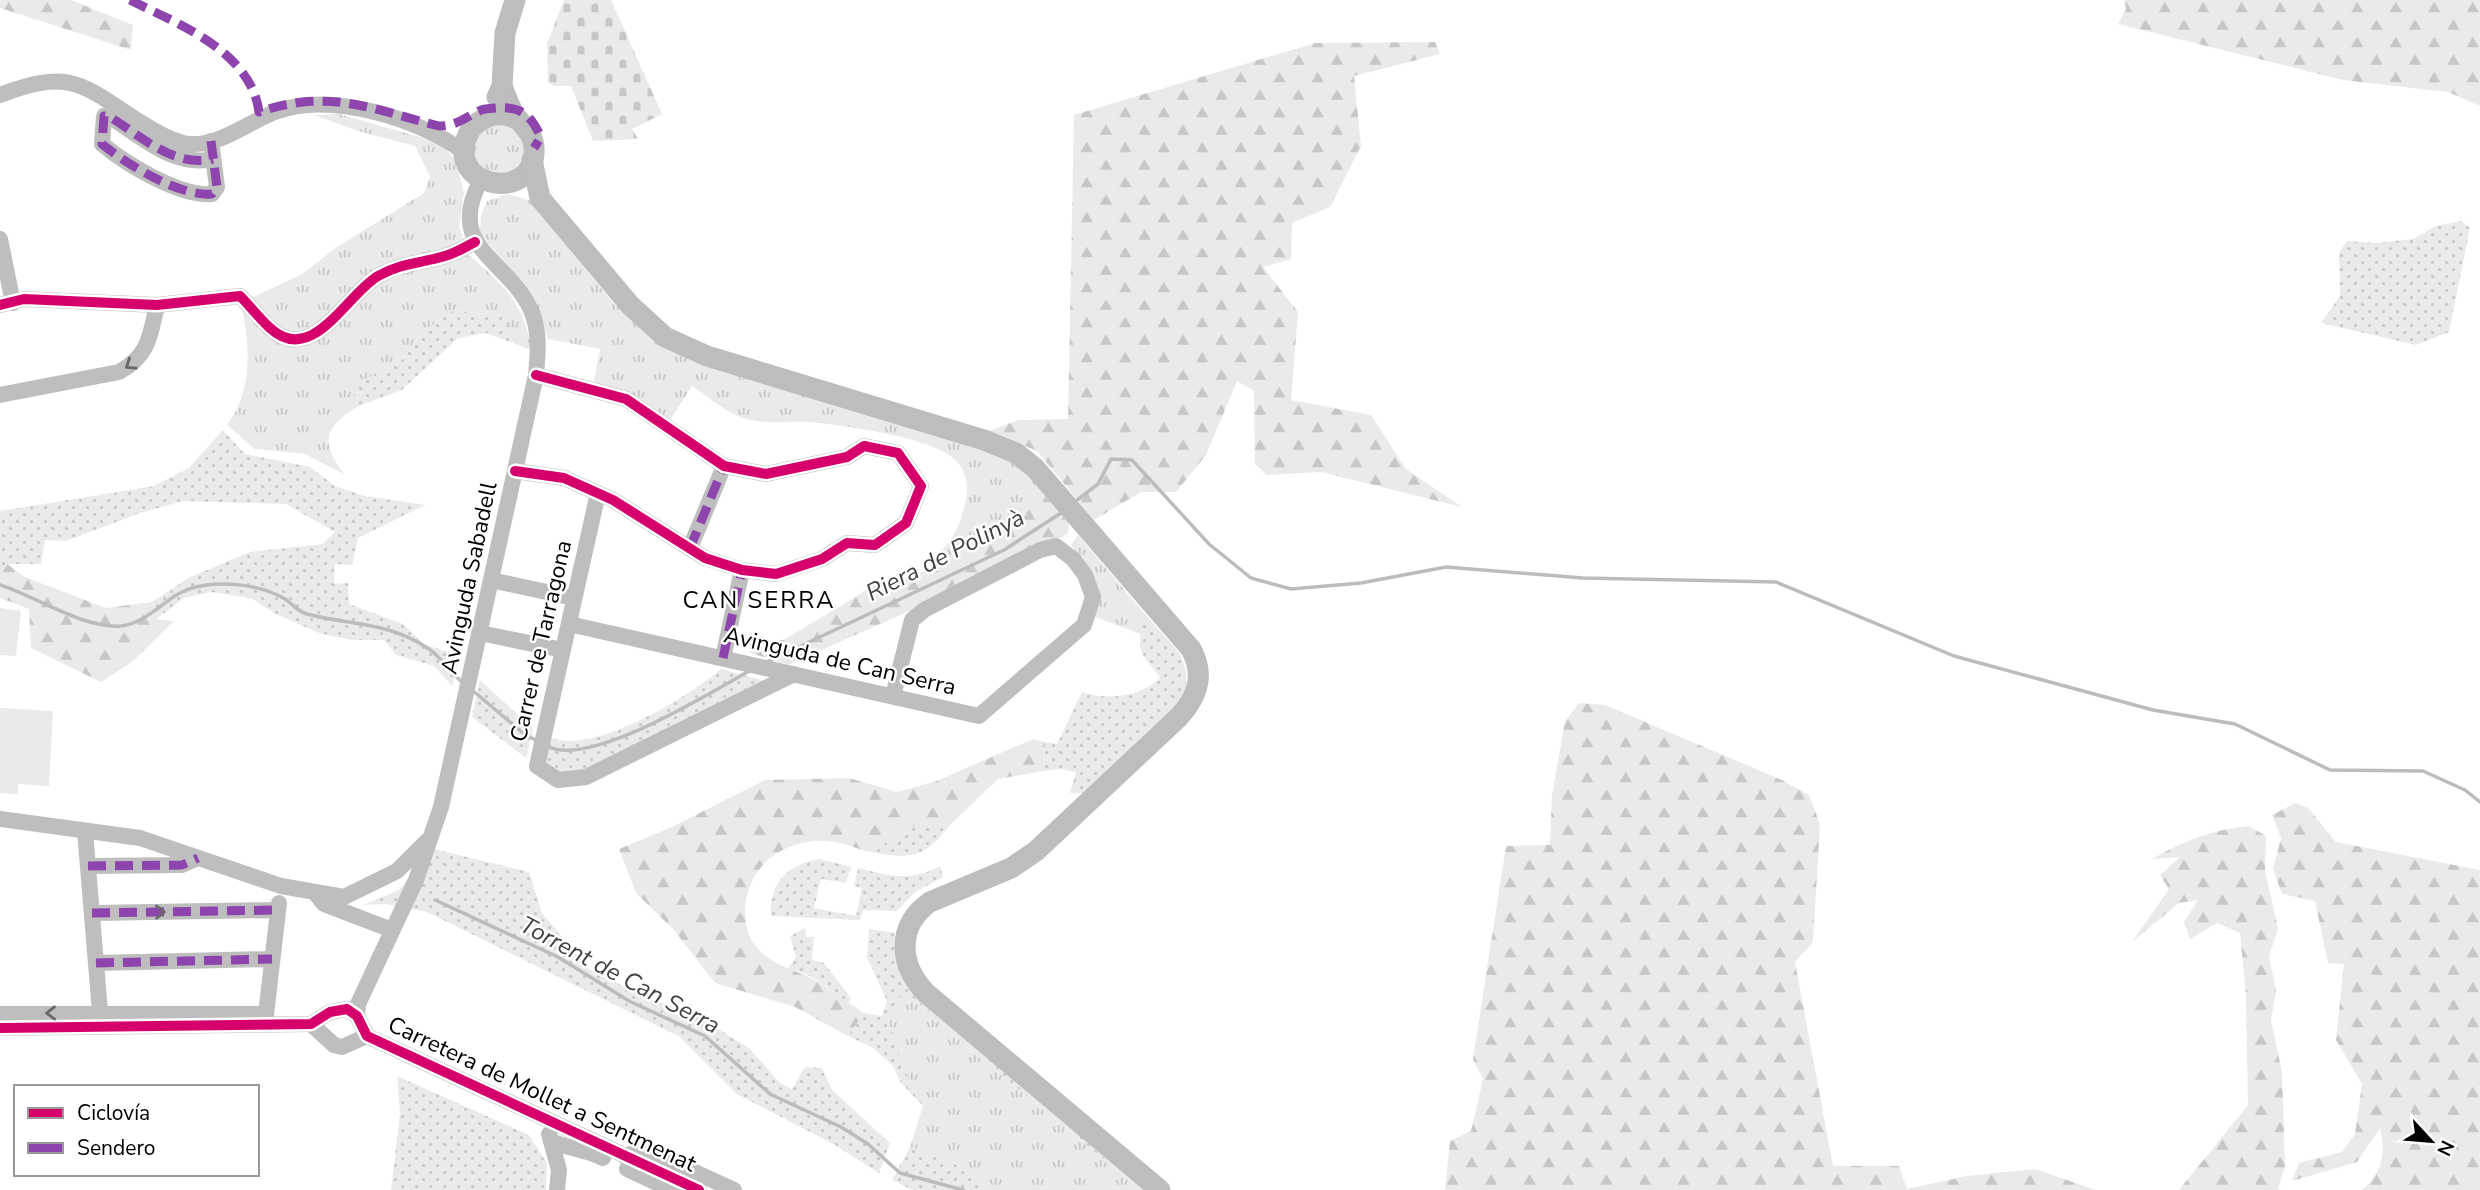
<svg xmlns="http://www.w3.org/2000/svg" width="2480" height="1190" font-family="'Nunito Sans',sans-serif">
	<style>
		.grass { fill: url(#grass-dots) }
		.forest { fill: url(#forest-firs) }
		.cemetery { fill: url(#cemetery-stones) }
		.park { fill: url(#park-tufts) }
		.pitch { fill: #eaeaea }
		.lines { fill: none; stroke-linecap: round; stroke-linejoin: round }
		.stream { stroke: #bcbcbc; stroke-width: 3.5 }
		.minor { stroke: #bebebe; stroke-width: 16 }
		.major { stroke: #bdbdbd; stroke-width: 21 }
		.quiet { stroke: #8e44ad; stroke-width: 9; stroke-dasharray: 18 9; stroke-linecap: butt }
		.cycleway-casing { stroke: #fff; stroke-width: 15 }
		.cycleway { stroke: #d6006c; stroke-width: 10 }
		.oneway { stroke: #686868 }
		.labels { text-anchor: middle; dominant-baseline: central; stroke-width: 5; stroke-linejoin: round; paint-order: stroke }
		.street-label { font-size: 23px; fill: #000; stroke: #fff }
		.water-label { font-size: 24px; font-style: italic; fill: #414141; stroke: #fff }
		.neighbourhood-label { font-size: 24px; letter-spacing: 2px; fill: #000; stroke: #fff }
	</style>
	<defs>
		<pattern id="grass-dots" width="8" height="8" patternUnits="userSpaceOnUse" patternTransform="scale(1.75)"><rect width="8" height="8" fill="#eaeaea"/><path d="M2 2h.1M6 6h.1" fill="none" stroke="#c7c7c7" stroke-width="1.8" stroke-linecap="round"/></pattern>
		<pattern id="forest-firs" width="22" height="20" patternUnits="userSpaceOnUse" patternTransform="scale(1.75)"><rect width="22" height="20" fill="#eaeaea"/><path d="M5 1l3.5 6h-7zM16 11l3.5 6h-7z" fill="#c7c7c7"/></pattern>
		<pattern id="cemetery-stones" width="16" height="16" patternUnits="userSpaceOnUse" patternTransform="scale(1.75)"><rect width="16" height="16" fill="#eaeaea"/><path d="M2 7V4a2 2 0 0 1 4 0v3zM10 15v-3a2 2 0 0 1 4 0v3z" fill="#c7c7c7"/></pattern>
		<pattern id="park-tufts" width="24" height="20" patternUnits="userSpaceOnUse" patternTransform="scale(1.75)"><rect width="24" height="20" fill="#eaeaea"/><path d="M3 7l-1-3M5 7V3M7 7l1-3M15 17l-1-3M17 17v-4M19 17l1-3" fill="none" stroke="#c7c7c7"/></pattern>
	</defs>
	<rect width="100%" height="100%" fill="#fff"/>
	<g class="grass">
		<polygon points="2461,221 2470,228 2449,332 2416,345 2321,323 2340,296 2339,253 2347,241 2376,243 2413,239 2436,226"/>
		<polygon points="453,311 505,315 513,343 486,333 458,338 402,390 359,406 349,386 400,362 425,330"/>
		<polygon points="223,430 245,454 310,467 335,486 365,496 425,505 358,538 352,565 335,564 334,584 348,583 349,604 403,624 425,645 460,655 452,686 434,666 396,655 384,640 351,640 319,633 276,614 251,598 211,592 184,598 155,620 152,602 190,577 250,552 323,544 335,532 286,504 183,501 140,513 66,541 45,540 41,564 7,564 0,572 0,511 154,486 189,468"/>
		<path d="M1144 613 1181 655 1186 672V688L1171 713 1086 793H1070L1076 772 1060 769 1044 771 1045 742 1057 744 1082 692C1106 701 1143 697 1160 677 1135 646 1138 653 1144 613Z"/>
		<path d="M721 669 765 681 582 774H563L546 767 544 756 548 738C557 739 567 742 575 741 619 737 687 698 721 669Z"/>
		<polygon points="480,680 533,729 526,758 472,717"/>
		<path d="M913 826H949C924 859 909 859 870 852Z"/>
		<polygon points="434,849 529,872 542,913 590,970 650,999 696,1015 750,1049 780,1083 792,1089 805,1067 822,1068 832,1090 890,1143 879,1173 835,1145 737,1094 680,1037 427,912 386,904 363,905 399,890"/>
		<path d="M820 859 851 867 846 883 821 879 814 908 856 916 862 888 854 886 858 868C890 876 911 882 940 866L943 877 915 892 897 911 863 910 860 920 771 916C769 883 788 864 820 859Z"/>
		<path d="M805 928 806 937H814L812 960 824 963 851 998 848 1003C831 990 811 972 788 969L796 957 790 936Z"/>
		<polygon points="869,929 895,933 897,958 1146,1190 1141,1190 967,1047 913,998 904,1070 923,1106 901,1083 893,1066 873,1048 848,1036 864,1013 882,1016 887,1001 867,957"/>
		<polygon points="397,1076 529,1135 547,1163 546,1190 391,1190 400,1113"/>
		<polygon points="910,1147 952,1162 991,1190 913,1190 892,1180"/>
	</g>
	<g class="forest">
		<polygon points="0,0 71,0 133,25 131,50 0,8"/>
		<polygon points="2124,0 2480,0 2480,106 2448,92 2343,80 2118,24 2126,9"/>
		<polygon points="1435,42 1440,54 1354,76 1361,146 1330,207 1292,223 1291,259 1263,267 1298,312 1291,400 1371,415 1406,469 1462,507 1321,472 1267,475 1255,464 1254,391 1237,381 1206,455 1176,492 1141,492 1094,520 1037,451 989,431 1019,420 1068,419 1074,115 1315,43"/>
		<polygon points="1042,492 1069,523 1068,534 925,604 788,665 748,652 785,639 872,587 929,570 1013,525"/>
		<polygon points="7,564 25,577 106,608 152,602 155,619 174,621 132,662 101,682 31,648 29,609 0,598 0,572"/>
		<polygon points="1579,703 1605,705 1782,780 1809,795 1820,824 1813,942 1795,962 1833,1166 1899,1166 1907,1189 1967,1176 2035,1169 2096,1190 1445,1190 1450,1141 1471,1131 1483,1079 1473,1059 1506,846 1550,845 1552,796 1565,721"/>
		<path d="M1033 739 1045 742 1044 771 998 779 949 826H913L870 852C857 849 842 842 828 841 788 839 752 861 746 901 744 914 745 931 753 942 770 967 795 968 820 983 835 992 849 1004 864 1013L848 1036 795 1007 715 983 674 930 636 893 619 849 674 826 765 780 849 778 897 792 934 782Z"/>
		<path d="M2295 803 2308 808 2336 842 2480 870V1190H2362C2383 1172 2386 1153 2380 1128L2357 1162 2292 1181 2299 1163 2342 1152 2355 1134 2362 1084 2336 1040 2344 964 2328 963 2315 901 2282 894 2273 869 2281 838 2272 815Z"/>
		<path d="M2249 826 2266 836 2265 871 2278 928 2269 957 2276 990 2271 1020 2282 1072 2285 1166 2278 1188 2281 1190H2179L2248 1105 2246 995 2240 933 2217 923 2190 939 2184 922 2198 900 2179 903 2132 942 2169 889 2160 875 2180 857 2152 859C2183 841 2214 829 2249 826Z"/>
	</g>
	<polygon class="cemetery" points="564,0 611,0 662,114 632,129 638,139 593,141 571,86 553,86 548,82 547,44"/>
	<g class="park">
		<polygon points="339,114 441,143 456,161 464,193 459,227 465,244 400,261 311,332 286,332 273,325 250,299 302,274 337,247 424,193 430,177 415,146 358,131 314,115"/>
		<polygon points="508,122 527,144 518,171 489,176 470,154 480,127"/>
		<path d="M507 194 529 200 611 300 642 330 674 348 1003 456 1029 476 1042 492 1013 525 929 570C932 555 942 552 950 541 959 528 966 506 967 491 967 477 963 466 953 458 930 437 842 425 809 422 792 421 774 424 756 421 731 418 712 399 692 386L670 420 593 386 600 349 548 339 534 299 480 233 481 215 487 201Z"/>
		<path d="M465 251C505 288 520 296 533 351L513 343 504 315 453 311 425 330 400 362 350 386 359 406C325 426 319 441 344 474L305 454 255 449 227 425C254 391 250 340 240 300L297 342 380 279Z"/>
		<path d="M1078 535 1144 613 1141 634 1095 617C1098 580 1093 573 1071 545Z"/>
		<polygon points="898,997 913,998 967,1047 1141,1190 991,1190 952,1162 910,1147 923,1106 904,1070 889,1023"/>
	</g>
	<g class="pitch">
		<polygon points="0,608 21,611 16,656 0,655"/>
		<polygon points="0,708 53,711 49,786 18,784 18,794 0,793"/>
	</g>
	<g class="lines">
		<g class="stream">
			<polyline points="1076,501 1098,484 1111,459 1132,460 1209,544 1251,578 1291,589 1361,583 1446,567 1583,578 1776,582 1954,656 2153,710 2235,724 2330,770 2423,771 2465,790 2480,802"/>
			<path d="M0 585C35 596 84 629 121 626 149 623 167 595 192 588 220 580 260 584 285 599 293 604 298 612 307 614 352 626 387 621 429 649 442 658 451 673 463 683"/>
			<polyline points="767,662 1004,550 1061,513"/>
			<polyline points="472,690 523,733 537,741"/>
			<path d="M547 746C589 769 711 692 751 670"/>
			<polyline points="435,900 558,957 629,1001 705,1036 770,1094 841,1127 868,1144 900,1173 963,1190"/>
		</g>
		<g class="minor">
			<path d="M0 95C71 68 81 84 140 122 154 131 168 139 183 143 217 150 248 121 278 111 332 92 420 119 464 152"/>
			<path d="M211 141 217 187 212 194C180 197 126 164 102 144L104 116 110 117C141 136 174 168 213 159"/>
			<polyline points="0,239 13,303"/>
			<path d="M0 305 24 299 157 305 240 296C250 306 259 318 270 328 312 367 346 295 378 276 400 263 422 263 445 256 456 253 465 247 475 242"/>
			<path d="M0 395 119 372C149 356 150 336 157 305"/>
			<polyline points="515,471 564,478 613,500 705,558 742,570 776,574 822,559 847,543 875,545 906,523 921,486 898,453 864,446 847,457 766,474 724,466 626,399 536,375"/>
			<polyline points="598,493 537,766 558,780 586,777 794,674"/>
			<polyline points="690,548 724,466"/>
			<polyline points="491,580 574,598"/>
			<polyline points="569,624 979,716 1084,625 1093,597 1085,575 1073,559 1056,546 1040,550 924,610 912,620 893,696"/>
			<polyline points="480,633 563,650"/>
			<polyline points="723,658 742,570"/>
			<polyline points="0,819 140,838 281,886 344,897 397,871 427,841"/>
			<polyline points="85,831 100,1012"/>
			<polyline points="88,866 182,865 198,858"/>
			<polyline points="316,894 324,904 392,930"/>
			<polyline points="92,913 278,910"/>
			<polyline points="96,963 272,959"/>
			<polyline points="0,1014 266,1014"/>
			<path d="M357 1016 358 1004 416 880 441 807 536 375C538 353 540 331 531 310 507 258 444 248 481 180"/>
			<polyline points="265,1023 279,903"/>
			<polyline points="311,1024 334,1045 342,1047 367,1036"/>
			<polyline points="0,1028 311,1024 330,1012 347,1009 357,1016 367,1036 699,1190"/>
			<polyline points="549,1134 559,1170 557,1190"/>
			<path d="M551 1141C569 1149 585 1149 603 1158"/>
			<polyline points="624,1156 645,1149 734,1190"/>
			<polyline points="627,1169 672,1190"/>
		</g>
		<g class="major">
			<path d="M502 86C506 96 509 106 515 115 523 127 533 132 534 147 538 207 435 187 472 127 487 114 501 111 519 120"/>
			<polyline points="497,97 502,86 505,33 515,0"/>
			<path d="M532 160 540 198 630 305 665 337 707 356 984 440 1016 453 1035 468 1191 649C1205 675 1198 696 1179 717L1036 851 1011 868 930 902C896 926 899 965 926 993L1160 1190"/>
		</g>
		<g class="quiet">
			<path d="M130 0C178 24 251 51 259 112 330 88 371 109 439 126 457 126 464 118 479 111 484 108 490 109 495 108 521 106 530 114 541 137L534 148"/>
			<path d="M211 141 217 187 212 194C180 197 126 164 102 144L104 116 110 117C141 136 174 168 213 159"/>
			<polyline points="690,548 724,466"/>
			<polyline points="723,658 742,570"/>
			<polyline points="88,866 182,865 198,858"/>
			<polyline points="92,913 278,910"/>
			<polyline points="96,963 272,959"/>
		</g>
		<defs>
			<g id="cycleway">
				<path d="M0 305 24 299 157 305 240 296C250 306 259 318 270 328 312 367 346 295 378 276 400 263 422 263 445 256 456 253 465 247 475 242"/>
				<polyline points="515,471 564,478 613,500 705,558 742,570 776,574 822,559 847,543 875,545 906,523 921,486 898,453 864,446 847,457 766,474 724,466 626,399 536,375"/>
				<polyline points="0,1028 311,1024 330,1012 347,1009 357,1016 367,1036 699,1190"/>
			</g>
		</defs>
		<use href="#cycleway" class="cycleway-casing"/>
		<use href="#cycleway" class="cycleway"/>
	</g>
	<defs><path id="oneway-chevron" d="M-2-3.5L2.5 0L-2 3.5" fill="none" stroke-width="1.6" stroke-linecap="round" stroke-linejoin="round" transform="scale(1.75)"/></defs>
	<g class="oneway">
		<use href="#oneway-chevron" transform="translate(130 365) rotate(146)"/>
		<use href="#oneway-chevron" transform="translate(160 912) rotate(-1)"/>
		<use href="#oneway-chevron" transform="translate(51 1013) rotate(179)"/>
	</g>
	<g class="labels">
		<g class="street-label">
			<text transform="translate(469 578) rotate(-78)">Avinguda Sabadell</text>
			<text transform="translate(541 641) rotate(-77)">Carrer de Tarragona</text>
			<text transform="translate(840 661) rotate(13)">Avinguda de Can Serra</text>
			<text transform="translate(542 1094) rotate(25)">Carretera de Mollet a Sentmenat</text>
		</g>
		<g class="water-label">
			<text transform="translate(945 555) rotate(-27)">Riera de Polinyà</text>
			<text transform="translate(620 975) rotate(28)">Torrent de Can Serra</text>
		</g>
		<g class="neighbourhood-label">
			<text x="759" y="600">CAN SERRA</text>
		</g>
	</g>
	<rect x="14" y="1085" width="245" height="91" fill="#ffffff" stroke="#999999" stroke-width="2"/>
	<rect x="28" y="1108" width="35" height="10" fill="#d6006c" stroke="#999999" stroke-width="2"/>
	<text x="77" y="1120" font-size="21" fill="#000000">Ciclovía</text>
	<rect x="28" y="1143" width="35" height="10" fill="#8e44ad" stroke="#999999" stroke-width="2"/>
	<text x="77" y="1155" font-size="21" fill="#000000">Sendero</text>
	<g transform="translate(2431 1141) rotate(116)" stroke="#ffffff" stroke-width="5" paint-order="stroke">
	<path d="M0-5L12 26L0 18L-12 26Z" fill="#000000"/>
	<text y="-10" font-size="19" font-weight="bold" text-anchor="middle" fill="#000000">N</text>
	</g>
</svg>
